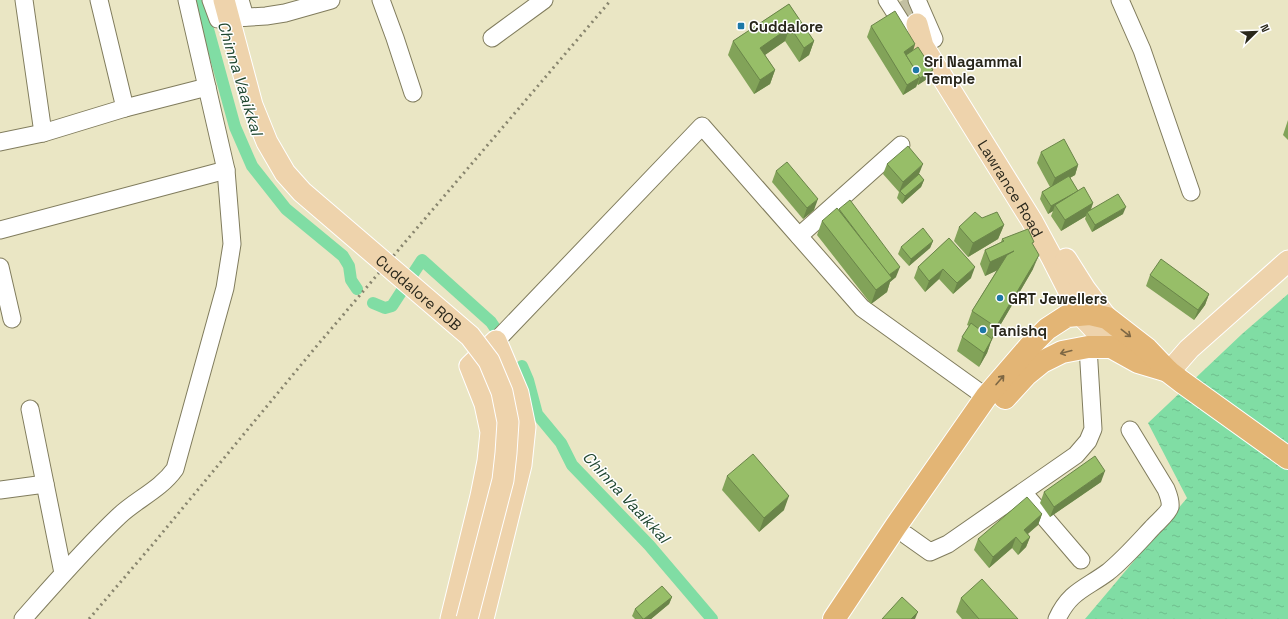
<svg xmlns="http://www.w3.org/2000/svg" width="1288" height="619" font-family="'Space Grotesk',sans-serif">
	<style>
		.water { fill: url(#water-ripples) }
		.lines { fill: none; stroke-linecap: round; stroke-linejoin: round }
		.canal { stroke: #80dda4; stroke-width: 12 }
		.major-tunnel { stroke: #c3c0a2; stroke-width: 21; stroke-dasharray: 21 10; stroke-linecap: butt }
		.minor-casing { stroke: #807c5d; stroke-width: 19 }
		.major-casing { stroke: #fff; stroke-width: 23 }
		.highway-casing { stroke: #fff; stroke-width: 24 }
		.minor { stroke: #fff; stroke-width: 17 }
		.major { stroke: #eed3ac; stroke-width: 21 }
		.highway { stroke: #e3b575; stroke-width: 22 }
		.rail { stroke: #88856e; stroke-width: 3; stroke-dasharray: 2 4; stroke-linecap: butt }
		.major-bridge-casing { stroke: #fff; stroke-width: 23; stroke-linecap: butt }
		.major-bridge { stroke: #eed3ac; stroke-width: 21 }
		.wall { fill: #82a359 }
		.shaded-wall { fill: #6a8549 }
		.building { fill: #97be68; stroke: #6a8549 }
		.oneway { stroke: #7d6744 }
		.poi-dot { fill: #1d78a7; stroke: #fff; stroke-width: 1.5 }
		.labels { text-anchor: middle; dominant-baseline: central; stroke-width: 3; stroke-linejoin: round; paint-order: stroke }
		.poi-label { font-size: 15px; font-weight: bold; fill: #29271b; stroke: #fff; text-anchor: start }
		.street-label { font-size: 15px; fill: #29271b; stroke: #fff }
		.water-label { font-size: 16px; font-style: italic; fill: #204730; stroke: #fff }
	</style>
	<defs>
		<pattern id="water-ripples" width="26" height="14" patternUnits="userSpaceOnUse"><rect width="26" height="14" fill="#80dda4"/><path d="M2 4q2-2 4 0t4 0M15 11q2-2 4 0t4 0" fill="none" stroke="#6fbe8d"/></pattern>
	</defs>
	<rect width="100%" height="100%" fill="#eae6c4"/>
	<polygon class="water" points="1288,294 1288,619 1085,619 1187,498 1148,423 1242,334"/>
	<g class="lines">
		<g class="canal">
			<polyline points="200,0 235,127 252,166 286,209 343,256 349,266 351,280 357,289"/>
			<polyline points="373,303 385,308 392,306 422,260 491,322 495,328"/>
			<polyline points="522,366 528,380 537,414 561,443 572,465 649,545 712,619"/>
		</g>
		<polyline class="major-tunnel" points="903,0 914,19"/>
		<defs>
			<g id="minor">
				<polyline points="24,0 43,133"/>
				<polyline points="99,0 125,108"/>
				<polyline points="211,0 218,19 266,16 285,13 331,0"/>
				<polyline points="240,0 245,17"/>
				<polyline points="381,0 395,38 413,93"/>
				<polyline points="887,0 901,22 923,46"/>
				<polyline points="917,0 934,39"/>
				<polyline points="1120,0 1142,50 1191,192"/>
				<polyline points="492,38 544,0"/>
				<polyline points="0,142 43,133 125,108 207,87"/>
				<polyline points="0,230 226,170"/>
				<polyline points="799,236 901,145"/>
				<polyline points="0,267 12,319"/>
				<polyline points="496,341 702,126 862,308 986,397"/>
				<polyline points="30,409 63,573"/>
				<polyline points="0,490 45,484"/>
				<polyline points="1027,497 1081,560"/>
				<polyline points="906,535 930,552 948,544 1076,455 1088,441 1093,429 1088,347"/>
				<path d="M23 619C54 584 85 548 119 516 137 499 160 490 175 469L225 288 232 244 226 170 187 0"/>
				<path d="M1057 619C1070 591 1085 589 1108 572 1124 559 1138 543 1152 528 1157 522 1168 514 1170 507 1171 501 1168 494 1166 489L1130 430"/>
			</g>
			<g id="major">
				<path id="s1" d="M917 24 923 46 1032 221 1052 258 1081 315 1111 347"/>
				<polyline points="1066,259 1085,289 1107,318"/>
				<polyline points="1169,372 1189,349 1288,261"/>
				<polyline points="451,619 481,496 488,461 491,432 485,404 470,366 496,341 518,393 525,427 521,465 483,619"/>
			</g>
			<g id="highway">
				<polyline points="1005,398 1026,375 1042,362 1062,352 1088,347 1111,347 1138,362 1168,371"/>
				<polyline points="834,619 896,526 986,397 1030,346 1047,329 1067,316 1090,314 1107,318 1147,349 1169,372 1182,382 1288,458"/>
			</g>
		</defs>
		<use href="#minor" class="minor-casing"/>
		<use href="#major" class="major-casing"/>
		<use href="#highway" class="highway-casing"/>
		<use href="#minor" class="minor"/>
		<use href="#major" class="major"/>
		<use href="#highway" class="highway"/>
		<polyline class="rail" points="89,619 153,544 315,348 611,0"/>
		<defs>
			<g id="major-bridge">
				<path id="s2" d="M224 0 252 105 267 142 285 173 302 192 470 336 489 361 502 392 508 422 506 453 503 480 467 619"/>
			</g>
		</defs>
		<use href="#major-bridge" class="major-bridge-casing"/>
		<use href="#major-bridge" class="major-bridge"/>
	</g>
	<g class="wall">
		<polygon points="789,4 814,41 809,55 799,62 785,41 765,55 775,70 770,84 754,94 728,55 733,41"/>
		<polygon points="871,26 915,44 913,51 930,77 918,85 917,84 916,87 903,95 867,37"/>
		<polygon points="1288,120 1288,140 1283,135"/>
		<polygon points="1041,152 1078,165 1075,175 1070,178 1078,191 1093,203 1091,210 1123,214 1092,232 1085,219 1086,216 1061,231 1051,216 1053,211 1048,214 1040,199 1042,192 1050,187 1037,163"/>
		<polygon points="887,164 919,175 924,180 921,187 902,204 897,198 899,192 883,174"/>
		<polygon points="776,171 814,210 803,219 772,182"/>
		<polygon points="839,209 896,277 890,282 887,292 871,304 817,235 822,221 838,210"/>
		<polygon points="1004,225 998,239 968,257 954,241 959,227"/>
		<polygon points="949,238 971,278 953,294 939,279 925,292 914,278 918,267"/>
		<polygon points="1002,239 1033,245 1033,269 991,341 987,353 979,367 957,351 962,337 969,326 967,325 972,311 997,270 985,276 980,264 985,250 1001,242"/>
		<polygon points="933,241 930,248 909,266 898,254 901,247"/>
		<polygon points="1150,275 1209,294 1205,305 1194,320 1146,286"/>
		<polygon points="727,476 784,510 759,532 722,490"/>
		<polygon points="1101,482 1050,517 1040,503 1044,492"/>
		<polygon points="1042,514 1038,525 1028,534 1030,537 1026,547 1018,555 1012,548 989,568 974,550 978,539"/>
		<polygon points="672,597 669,604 651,619 635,619 632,616 635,609"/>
		<polygon points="961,598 1018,619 962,619 956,612"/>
	</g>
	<g class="shaded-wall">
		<polygon points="790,27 785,41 755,62 760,48"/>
		<polygon points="814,41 809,55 799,62 804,48"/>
		<polygon points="915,44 912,54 906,55 904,52"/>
		<polygon points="775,70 770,84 754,94 760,80"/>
		<polygon points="933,70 930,77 918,85 920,78"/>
		<polygon points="920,77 916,87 903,95 907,85"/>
		<polygon points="923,164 919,174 900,191 899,192 903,182"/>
		<polygon points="1078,165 1075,175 1051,188 1055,178"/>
		<polygon points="924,180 921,187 902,204 905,196"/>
		<polygon points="1078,191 1075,198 1055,205 1053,211 1048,214 1051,206"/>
		<polygon points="818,199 814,210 803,219 807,208"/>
		<polygon points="1093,203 1089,213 1087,212 1086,216 1061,231 1065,220"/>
		<polygon points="1126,207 1123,214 1092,232 1095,225"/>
		<polygon points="1004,225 998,239 968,257 973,243"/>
		<polygon points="933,241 930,248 909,266 911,259"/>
		<polygon points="1014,251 1009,265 985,276 990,262"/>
		<polygon points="1039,255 1033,269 991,341 996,327"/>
		<polygon points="900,267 896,277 890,282 887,292 871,304 876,290 889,275"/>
		<polygon points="975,267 971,278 953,294 957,283"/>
		<polygon points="943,269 939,279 925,292 929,281"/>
		<polygon points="1209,294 1205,305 1194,320 1198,310"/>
		<polygon points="992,339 987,353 979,367 984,353"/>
		<polygon points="1105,471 1101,482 1050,517 1054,507"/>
		<polygon points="789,496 784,510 759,532 764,518"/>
		<polygon points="1042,514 1038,525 1020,540 1024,530"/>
		<polygon points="1016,537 1012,548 989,568 993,557"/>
		<polygon points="1030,537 1026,547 1018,555 1022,544"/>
		<polygon points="672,597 669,604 651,619 644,619"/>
		<polygon points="918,612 915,619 911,619"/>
	</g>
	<g class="building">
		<polygon points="789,4 814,41 804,48 790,27 760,48 775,70 760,80 733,41"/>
		<polygon points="895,11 915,44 904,52 920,77 907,85 871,26"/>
		<polygon points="918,47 933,70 920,78 906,55"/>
		<polygon points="1064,139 1078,165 1055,178 1041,152"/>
		<polygon points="908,146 923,164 903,182 887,164"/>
		<polygon points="787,162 818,199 807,208 776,171"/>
		<polygon points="919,174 924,180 905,196 900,191"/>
		<polygon points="1069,176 1078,191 1051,206 1042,192"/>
		<polygon points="1084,187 1093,203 1065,220 1055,205"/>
		<polygon points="1118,194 1126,207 1095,225 1087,212"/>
		<polygon points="850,200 900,267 889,275 839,209"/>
		<polygon points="837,208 892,278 876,290 822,221"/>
		<polygon points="975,212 982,218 997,212 1004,225 973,243 959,227"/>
		<polygon points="923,228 933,241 911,259 901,247"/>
		<polygon points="1028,229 1034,242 1032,243 1039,255 996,327 972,311 1007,255 1014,251 990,262 985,250 1004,241 1002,239"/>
		<polygon points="949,238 975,267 957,283 943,269 929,281 918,267"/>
		<polygon points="1161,259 1209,294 1198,310 1150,275"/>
		<polygon points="971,323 992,339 984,353 962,337"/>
		<polygon points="753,454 789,496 764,518 727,476"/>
		<polygon points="1095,456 1105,471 1054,507 1044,492"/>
		<polygon points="1027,497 1042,514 1024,530 1030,537 1022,544 1016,537 993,557 978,539"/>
		<polygon points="982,579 1018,619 979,619 961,598"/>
		<polygon points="662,586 672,597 644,619 643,619 635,609"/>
		<polygon points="902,597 918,612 911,619 882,619"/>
	</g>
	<defs><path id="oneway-shaft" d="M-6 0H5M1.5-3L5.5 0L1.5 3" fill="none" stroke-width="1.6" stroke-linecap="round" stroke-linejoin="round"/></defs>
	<g class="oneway">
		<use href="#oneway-shaft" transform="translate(1126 333) rotate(38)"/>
		<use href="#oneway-shaft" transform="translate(1066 352) rotate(165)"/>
		<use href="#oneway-shaft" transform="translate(1000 380) rotate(-49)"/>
	</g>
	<g class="poi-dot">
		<rect x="737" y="22" width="8" height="8" rx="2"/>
		<circle cx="916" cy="70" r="4"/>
		<circle cx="1000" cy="298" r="4"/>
		<circle cx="983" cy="330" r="4"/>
	</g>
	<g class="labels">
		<g class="poi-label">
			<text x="749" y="26">Cuddalore</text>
			<text x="924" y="61">Sri Nagammal<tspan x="924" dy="17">Temple</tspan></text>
			<text x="1008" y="298">GRT Jewellers</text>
			<text x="991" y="330">Tanishq</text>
		</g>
		<g class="street-label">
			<text stroke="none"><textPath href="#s1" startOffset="190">Lawrance Road</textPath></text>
			<text stroke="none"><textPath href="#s2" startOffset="364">Cuddalore ROB</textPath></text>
		</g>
		<g class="water-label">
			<text transform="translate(240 78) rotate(73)">Chinna Vaaikkal</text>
			<text transform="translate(626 497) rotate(47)">Chinna Vaaikkal</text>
		</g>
	</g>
	<g transform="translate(1256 32) rotate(67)" stroke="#ffffff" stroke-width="3" paint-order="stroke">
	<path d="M0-3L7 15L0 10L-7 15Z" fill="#29271b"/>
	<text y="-6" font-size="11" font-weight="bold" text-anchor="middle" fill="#29271b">N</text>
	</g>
</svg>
